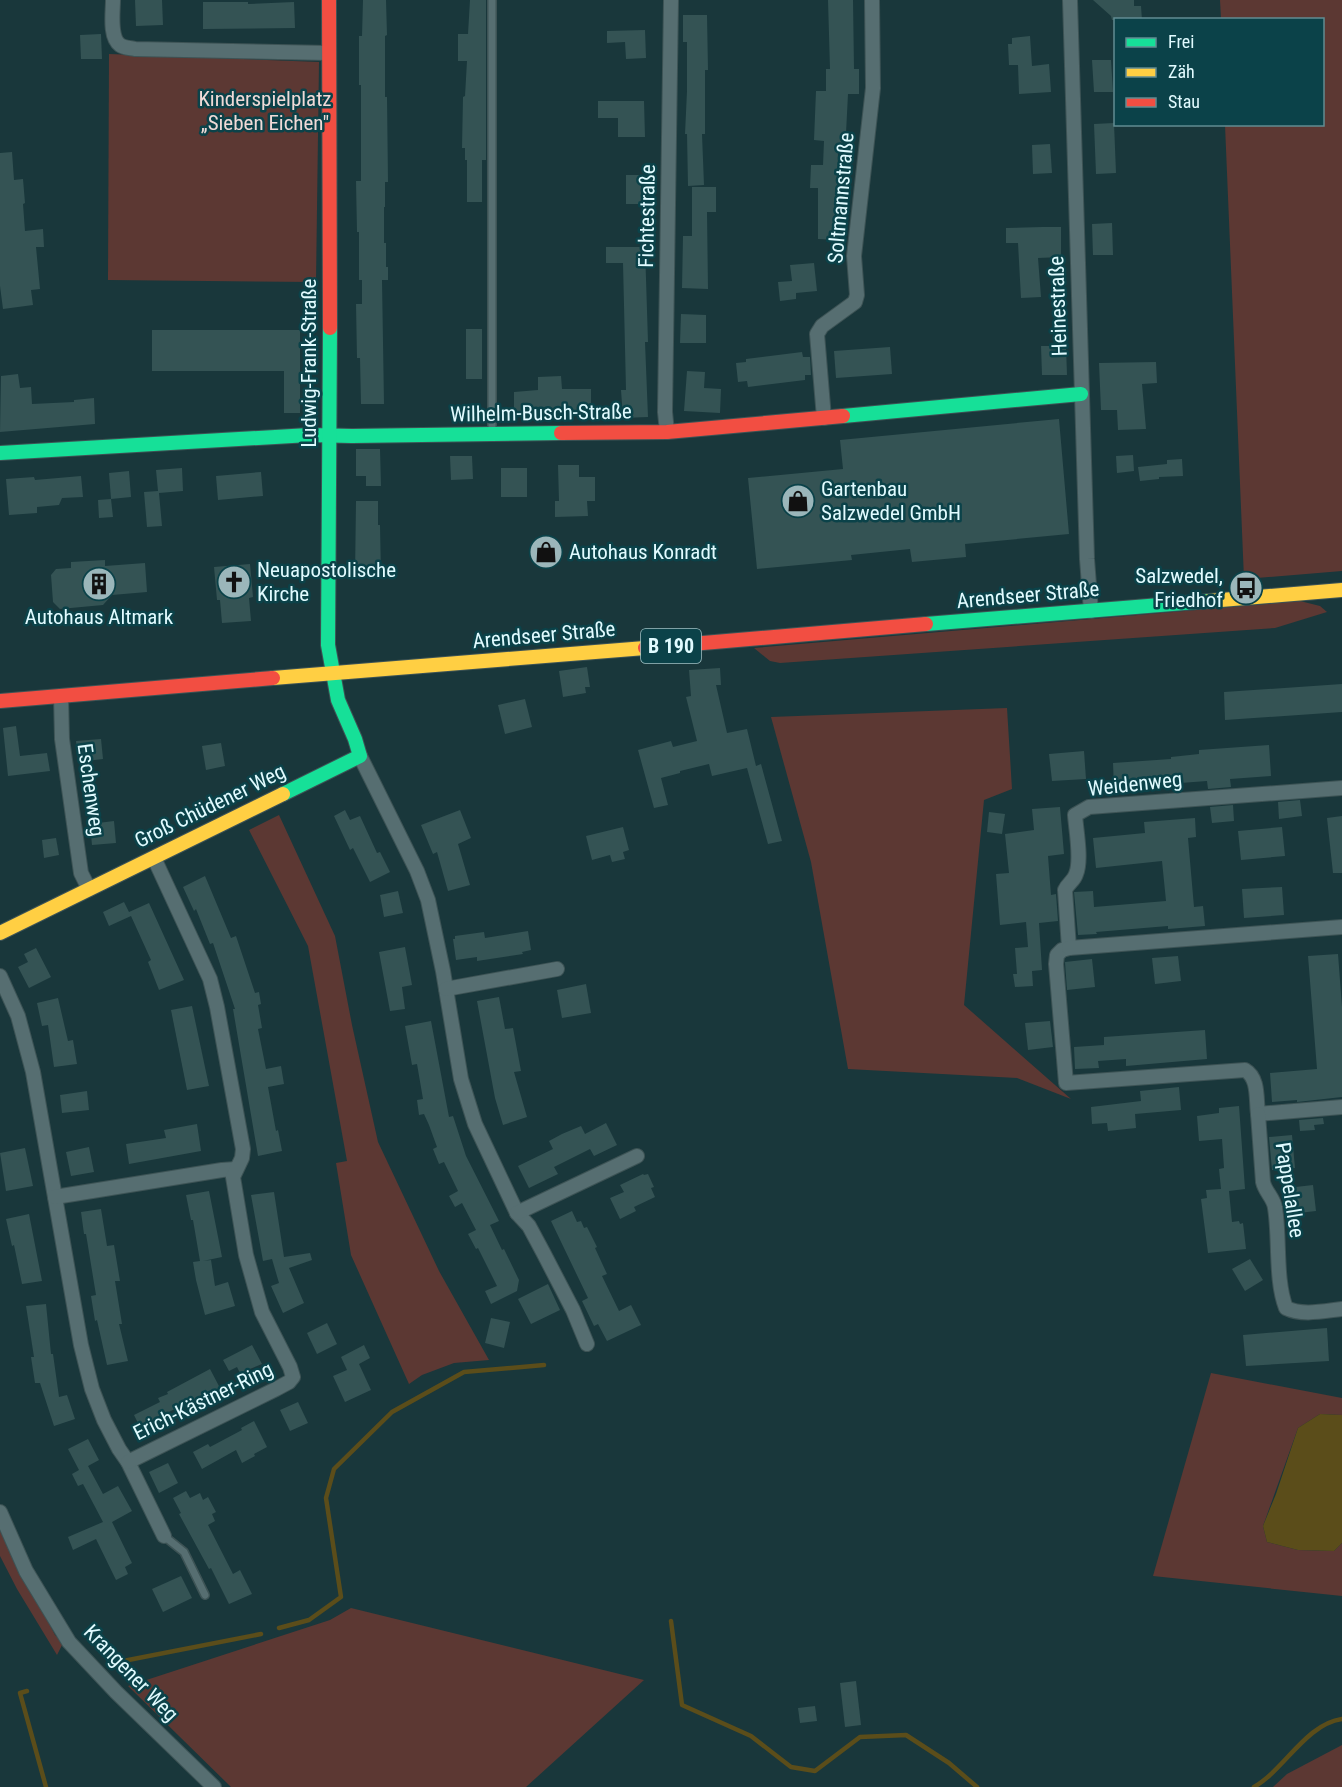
<svg xmlns="http://www.w3.org/2000/svg" width="1342" height="1787" font-family="'Roboto Condensed',sans-serif">
	<style>
		.green { fill: #5c3833 }
		.water { fill: #5b4d1a }
		.lines { fill: none; stroke-linecap: round; stroke-linejoin: round }
		.stream { stroke: #5b4d1a; stroke-width: 4.5 }
		.building { fill: #345354 }
		.lane-casing { stroke: #3d5355; stroke-width: 10 }
		.street-casing { stroke: #3d5355; stroke-width: 16 }
		.fast-casing { stroke: #3d5355; stroke-width: 16 }
		.slow-casing { stroke: #3d5355; stroke-width: 16 }
		.jam-casing { stroke: #3d5355; stroke-width: 16 }
		.lane { stroke: #566e71; stroke-width: 7 }
		.street { stroke: #566e71; stroke-width: 14 }
		.fast { stroke: #16e098; stroke-width: 14 }
		.slow { stroke: #ffcf43; stroke-width: 14 }
		.jam { stroke: #f24e42; stroke-width: 14 }
		.labels { text-anchor: middle; dominant-baseline: central; stroke-width: 5; stroke-linejoin: round; paint-order: stroke }
		.shield { fill: #0b4249; stroke: #a1c4c8; stroke-width: 1.5 }
		.shield-label { font-size: 20px; font-weight: bold; fill: #e1fbff }
		.park-label { font-size: 21px; fill: #f0dad7; stroke: #0b4249 }
		.street-label { font-size: 21px; fill: #e1fbff; stroke: #0b4249 }
		.poi-label { font-size: 21px; fill: #e1fbff; stroke: #0b4249; text-anchor: start }
	</style>
	<rect width="100%" height="100%" fill="#19373b"/>
	<g class="green">
		<polygon points="1220,0 1342,0 1342,571 1244,579 1225,125 1322,124 1322,20 1221,19"/>
		<polygon points="109,54 319,62 316,282 108,280"/>
		<polygon points="1300,601 1320,606 1327,612 1275,628 780,663 770,661 754,648"/>
		<polygon points="1007,708 1012,789 984,800 964,1005 1071,1099 1017,1078 848,1069 811,862 771,717"/>
		<polygon points="279,815 335,936 352,1025 378,1142 439,1271 489,1360 454,1363 422,1375 409,1384 351,1255 336,1163 347,1161 308,946 249,830"/>
		<polygon points="1211,1373 1342,1398 1342,1415 1320,1414 1298,1428 1263,1526 1267,1542 1298,1550 1334,1551 1342,1543 1342,1596 1153,1576"/>
		<polygon points="0,1528 55,1635 63,1643 57,1655 17,1589 0,1556"/>
		<polygon points="351,1608 644,1680 526,1787 231,1787 128,1686 330,1620"/>
		<polygon points="1342,1745 1342,1787 1273,1787 1287,1774"/>
	</g>
	<polygon class="water" points="1320,1414 1342,1415 1342,1543 1334,1551 1298,1550 1267,1542 1263,1526 1276,1494 1298,1428"/>
	<g class="lines">
		<g class="stream">
			<polyline points="671,1621 682,1705 751,1736 791,1767 815,1771 860,1737 906,1735 949,1763 977,1787"/>
			<polyline points="279,1628 309,1620 341,1597 326,1498 334,1469 392,1412 464,1372 544,1365"/>
			<polyline points="113,1663 261,1634"/>
			<polyline points="27,1691 20,1693 46,1787"/>
			<path d="M1254 1787C1284 1770 1306 1724 1342 1719"/>
		</g>
	</g>
	<g class="building">
		<polygon points="135,0 162,0 163,25 136,26"/>
		<polygon points="363,0 386,0 387,35 385,36 385,97 387,97 388,182 385,182 385,207 384,207 384,243 386,243 386,267 388,267 388,280 382,280 384,404 361,404 360,358 357,358 356,304 362,304 362,280 359,280 359,232 357,232 356,181 361,181 361,85 359,85 359,36 362,36"/>
		<polygon points="470,0 486,0 486,160 482,160 482,202 467,202 467,160 465,160 465,148 462,148 463,97 465,96 467,61 458,61 458,34 468,34"/>
		<polygon points="828,0 853,0 854,69 859,69 859,94 848,94 845,153 838,153 837,211 839,211 838,240 818,239 818,188 810,188 811,165 823,165 824,141 814,140 816,91 826,91 826,69 830,69"/>
		<polygon points="1093,0 1134,0 1134,6 1141,6 1142,20 1112,20 1111,16"/>
		<polygon points="203,2 248,2 248,4 294,2 295,28 203,29"/>
		<polygon points="683,15 707,15 708,70 705,70 705,134 702,134 704,185 688,186 687,134 685,134 687,91 687,42 683,42"/>
		<polygon points="645,30 646,58 626,59 625,42 607,43 607,31"/>
		<polygon points="101,34 102,59 81,59 80,35"/>
		<polygon points="1030,36 1032,66 1049,64 1051,92 1019,94 1018,65 1009,65 1008,44 1012,44 1012,38"/>
		<polygon points="1092,60 1111,60 1113,92 1094,92"/>
		<polygon points="598,101 644,101 645,137 618,137 618,118 598,118"/>
		<polygon points="1114,123 1116,173 1096,174 1094,124"/>
		<polygon points="1050,144 1052,173 1033,174 1032,145"/>
		<polygon points="12,152 14,180 23,179 25,203 23,204 25,231 43,229 44,247 36,247 40,289 31,290 33,305 3,309 0,286 0,153"/>
		<rect x="626" y="175" width="15" height="29"/>
		<polygon points="692,187 716,187 716,212 707,212 708,289 682,288 683,236 692,236"/>
		<polygon points="1112,223 1113,255 1093,255 1092,224"/>
		<polygon points="1043,227 1061,227 1061,257 1038,258 1041,297 1021,298 1018,243 1006,243 1006,228"/>
		<polygon points="606,247 645,247 648,342 645,342 648,417 623,418 621,390 626,390 623,263 606,263"/>
		<polygon points="814,263 817,291 796,293 796,299 780,301 778,282 792,281 790,265"/>
		<polygon points="681,314 706,315 706,343 680,343"/>
		<rect x="466" y="329" width="16" height="50"/>
		<polygon points="152,330 300,330 300,413 284,413 284,371 152,371"/>
		<polygon points="1041,346 1066,346 1067,375 1042,375"/>
		<polygon points="890,347 892,374 836,378 834,351"/>
		<polygon points="802,352 803,357 810,357 811,375 805,375 805,380 748,387 747,381 738,382 736,363 746,362 746,359"/>
		<polygon points="1156,362 1157,383 1142,384 1146,429 1118,430 1117,410 1101,410 1099,363"/>
		<polygon points="687,371 705,372 704,388 721,389 720,413 684,411"/>
		<polygon points="18,374 20,388 31,387 32,404 74,402 74,400 94,398 95,424 0,432 1,376"/>
		<polygon points="561,376 562,389 591,389 591,415 562,416 562,411 514,413 514,392 538,390 538,377"/>
		<polygon points="1059,419 1069,534 965,544 966,557 912,562 910,549 851,555 852,560 757,569 748,478 843,469 840,440"/>
		<polygon points="356,449 380,449 381,486 366,486 366,476 356,476"/>
		<polygon points="1133,455 1134,471 1117,473 1116,456"/>
		<polygon points="450,456 472,456 473,479 451,480"/>
		<polygon points="1182,459 1183,476 1159,477 1159,479 1140,481 1138,467 1167,464 1167,460"/>
		<polygon points="558,465 579,465 579,477 595,477 595,501 587,501 588,516 555,517 555,501 559,501"/>
		<polygon points="182,468 183,491 159,493 162,526 147,527 144,492 158,491 156,470"/>
		<rect x="501" y="468" width="26" height="29"/>
		<polygon points="129,471 131,497 111,499 109,473"/>
		<polygon points="261,472 263,496 218,500 216,476"/>
		<polygon points="81,476 83,497 62,498 59,505 37,507 37,513 9,515 6,479 34,477 35,480"/>
		<polygon points="111,499 113,517 99,518 98,500"/>
		<polygon points="356,501 378,501 378,525 380,525 381,576 355,576"/>
		<polygon points="105,560 105,566 145,563 147,592 112,595 103,605 60,609 53,602 51,575 56,569 71,568 71,562"/>
		<polygon points="250,564 253,597 249,598 251,621 222,623 220,600 217,600 214,567"/>
		<polygon points="587,667 590,687 585,687 586,693 563,697 559,671"/>
		<polygon points="720,668 721,685 716,685 727,733 747,729 756,766 761,764 782,841 768,844 747,768 712,776 709,764 680,771 680,773 661,778 668,805 654,808 638,750 671,741 673,747 697,741 686,697 691,696 689,670"/>
		<polygon points="1342,684 1342,712 1225,720 1224,692"/>
		<polygon points="525,699 532,727 505,734 498,705"/>
		<polygon points="16,726 20,756 47,753 50,771 8,776 3,728"/>
		<polygon points="101,739 103,759 78,762 76,741"/>
		<polygon points="221,743 225,766 206,770 202,746"/>
		<polygon points="1269,745 1271,776 1230,779 1231,787 1208,789 1207,781 1114,788 1113,763 1171,759 1171,757 1199,754 1199,750"/>
		<polygon points="1084,751 1086,779 1052,781 1049,754"/>
		<polygon points="1300,800 1302,816 1279,819 1278,802"/>
		<polygon points="1233,805 1234,821 1212,823 1210,807"/>
		<polygon points="1060,807 1064,854 1048,856 1051,895 1056,894 1058,921 1039,923 1042,970 1032,971 1033,986 1015,987 1013,974 1017,974 1015,948 1028,947 1026,922 1000,925 996,874 1009,873 1005,834 1034,830 1032,809"/>
		<polygon points="345,810 350,820 360,816 377,853 380,852 390,872 370,882 353,848 350,850 334,816"/>
		<polygon points="460,810 471,838 458,844 470,885 448,891 437,852 433,854 421,825"/>
		<polygon points="989,812 1005,814 1002,834 987,832"/>
		<polygon points="1342,816 1342,873 1333,873 1327,818"/>
		<polygon points="1195,818 1196,837 1188,838 1194,907 1203,906 1205,926 1168,929 1168,926 1096,932 1097,934 1078,935 1074,892 1093,891 1094,907 1166,901 1162,861 1096,868 1093,838 1145,833 1144,822"/>
		<polygon points="114,821 116,843 92,845 90,824"/>
		<polygon points="623,827 629,850 623,852 625,859 612,862 610,855 592,860 586,836"/>
		<polygon points="1282,827 1285,856 1241,860 1238,831"/>
		<polygon points="56,838 59,855 44,858 42,840"/>
		<polygon points="205,876 231,938 236,936 255,993 259,992 261,1004 258,1005 262,1028 258,1029 266,1069 281,1066 284,1084 268,1087 276,1131 278,1130 282,1151 258,1156 233,1009 235,1009 213,943 210,944 196,909 194,911 183,887"/>
		<polygon points="1282,887 1284,915 1244,918 1242,889"/>
		<polygon points="398,891 403,913 384,917 380,895"/>
		<polygon points="124,902 129,912 149,903 184,980 159,990 148,962 151,960 131,916 109,926 103,912"/>
		<polygon points="528,931 531,950 522,952 523,954 477,961 477,957 456,960 453,939 455,939 455,936 484,932 485,938"/>
		<polygon points="405,947 412,985 402,987 405,1009 390,1011 379,952"/>
		<polygon points="36,948 51,977 29,988 18,967 28,962 24,954"/>
		<polygon points="1338,954 1342,1007 1342,1097 1297,1102 1297,1100 1272,1102 1270,1073 1317,1069 1308,956"/>
		<polygon points="1178,956 1181,981 1155,984 1152,958"/>
		<polygon points="1092,959 1095,987 1067,990 1065,962"/>
		<polygon points="586,984 591,1013 562,1018 557,990"/>
		<polygon points="499,997 505,1029 513,1028 521,1071 514,1072 527,1117 503,1125 495,1098 477,1001"/>
		<polygon points="58,998 68,1041 73,1040 77,1064 54,1067 48,1025 42,1026 37,1003"/>
		<polygon points="192,1006 209,1086 187,1090 171,1010"/>
		<polygon points="431,1021 449,1117 453,1116 466,1156 499,1221 490,1225 502,1250 504,1249 519,1280 517,1291 491,1304 485,1291 497,1286 478,1248 476,1249 468,1234 476,1230 462,1203 455,1207 449,1196 458,1191 444,1162 439,1164 433,1149 437,1147 429,1125 424,1114 419,1115 417,1100 423,1099 417,1064 412,1065 405,1026"/>
		<polygon points="1050,1021 1053,1047 1028,1050 1025,1023"/>
		<polygon points="1205,1030 1207,1059 1126,1066 1126,1059 1098,1061 1099,1068 1075,1069 1074,1047 1104,1045 1104,1037"/>
		<polygon points="1179,1087 1181,1110 1135,1114 1136,1128 1108,1131 1107,1123 1092,1124 1091,1107 1141,1101 1140,1091"/>
		<polygon points="87,1091 89,1110 62,1113 60,1095"/>
		<polygon points="1239,1106 1245,1189 1229,1191 1232,1222 1239,1221 1240,1224 1243,1223 1246,1249 1208,1253 1201,1199 1207,1198 1206,1190 1221,1189 1219,1169 1224,1168 1222,1139 1199,1141 1197,1116 1219,1113 1219,1108"/>
		<polygon points="1323,1118 1324,1124 1314,1125 1315,1130 1300,1131 1299,1120"/>
		<polygon points="606,1123 617,1145 594,1156 590,1149 554,1167 558,1174 529,1188 518,1166 553,1149 549,1141 562,1134 581,1126 585,1134"/>
		<polygon points="197,1124 201,1151 129,1164 126,1144 166,1138 164,1130"/>
		<polygon points="1292,1135 1295,1168 1272,1170 1269,1137"/>
		<polygon points="89,1147 94,1172 71,1176 66,1152"/>
		<polygon points="25,1148 33,1186 6,1191 0,1153"/>
		<polygon points="643,1174 644,1175 648,1174 654,1187 651,1188 655,1197 634,1207 636,1211 620,1219 610,1198 624,1192 620,1185"/>
		<polygon points="1313,1185 1316,1211 1290,1214 1287,1188"/>
		<polygon points="209,1191 222,1257 203,1261 211,1260 215,1286 228,1282 235,1306 205,1315 196,1280 193,1262 200,1261 193,1220 191,1220 186,1195"/>
		<polygon points="274,1192 284,1257 310,1253 312,1260 289,1268 304,1303 283,1313 271,1286 279,1283 272,1259 263,1261 251,1195"/>
		<polygon points="101,1209 107,1246 114,1245 120,1281 115,1281 122,1324 119,1324 128,1361 107,1365 97,1320 95,1321 91,1296 96,1295 86,1234 84,1234 81,1212"/>
		<polygon points="572,1211 577,1222 581,1221 584,1228 587,1227 597,1247 595,1248 607,1274 602,1276 619,1311 631,1305 641,1325 607,1341 598,1324 594,1326 582,1301 588,1298 551,1221"/>
		<polygon points="29,1214 42,1281 22,1284 14,1245 12,1246 6,1219"/>
		<polygon points="1250,1259 1263,1280 1245,1291 1232,1269"/>
		<polygon points="548,1284 560,1310 531,1324 518,1299"/>
		<polygon points="46,1304 51,1354 53,1354 59,1397 67,1395 75,1419 54,1426 40,1383 35,1383 31,1357 34,1357 26,1306"/>
		<polygon points="491,1318 510,1322 504,1348 485,1343"/>
		<polygon points="327,1323 337,1344 317,1354 307,1333"/>
		<polygon points="1327,1328 1329,1361 1246,1366 1243,1335"/>
		<polygon points="252,1345 262,1364 240,1373 237,1367 229,1371 223,1360"/>
		<polygon points="364,1345 370,1358 359,1364 371,1390 345,1402 333,1376 347,1370 341,1357"/>
		<polygon points="210,1369 220,1388 158,1417 160,1421 141,1429 134,1415 160,1402 158,1398 168,1394 167,1392"/>
		<polygon points="298,1402 308,1423 290,1431 280,1410"/>
		<polygon points="254,1421 267,1447 254,1454 255,1456 242,1463 236,1450 202,1469 193,1452 208,1444 210,1447 242,1430 241,1428"/>
		<polygon points="88,1439 99,1460 88,1466 103,1494 118,1486 132,1511 112,1522 132,1563 125,1567 128,1574 116,1580 96,1539 73,1550 68,1537 103,1522 83,1484 78,1486 72,1474 79,1470 68,1449"/>
		<polygon points="168,1463 178,1483 159,1493 149,1472"/>
		<polygon points="186,1491 190,1498 200,1493 203,1500 208,1497 216,1512 212,1514 215,1521 208,1525 233,1574 240,1570 252,1594 229,1604 211,1568 209,1569 179,1514 181,1513 173,1498"/>
		<polygon points="181,1576 192,1598 163,1612 152,1589"/>
		<polygon points="856,1681 861,1725 845,1727 840,1683"/>
		<polygon points="815,1706 817,1721 800,1723 798,1708"/>
	</g>
	<g class="lines">
		<defs>
			<g id="lane">
				<polyline points="492,0 492,432"/>
				<polyline points="164,1536 184,1552 205,1595"/>
			</g>
			<g id="street">
				<path d="M113 0C113 12 109 37 120 45 124 48 131 48 135 49L328 53"/>
				<polyline points="1070,0 1087,559 1091,611"/>
				<polyline points="824,418 817,334 822,326 855,302 857,295 854,256 873,88 872,0"/>
				<polyline points="667,432 665,412 671,0"/>
				<polyline points="61,696 62,739 81,873 89,889"/>
				<polyline points="360,756 417,871 428,900 443,971 461,1079 475,1124 517,1213 529,1226 544,1254 573,1310 587,1344"/>
				<path d="M1342 788 1089 807 1075 815C1076 830 1082 860 1076 874 1074 881 1068 883 1065 890L1069 948 1062 950 1057 955 1056 964 1066 1083 1245 1070C1259 1078 1256 1099 1258 1114L1342 1107"/>
				<polyline points="1069,948 1342,927"/>
				<polyline points="0,976 18,1016 33,1072 81,1345 92,1389 104,1420 119,1449 128,1462 164,1536"/>
				<polyline points="446,989 557,969"/>
				<path d="M1258 1114 1263 1182C1265 1192 1274 1198 1275 1208 1280 1238 1275 1280 1286 1308 1302 1316 1324 1311 1342 1309"/>
				<polyline points="55,1197 222,1170 236,1169"/>
				<polyline points="517,1213 637,1156"/>
				<polyline points="128,1462 276,1389 289,1382 293,1377 290,1367 262,1312 246,1255 233,1177 242,1158 243,1149 217,1007 210,979 154,858"/>
				<polyline points="0,1512 26,1571 69,1642 116,1692 214,1787"/>
			</g>
			<g id="fast">
				<polyline points="843,416 1081,394"/>
				<polyline points="0,453 309,435 352,436 561,433"/>
				<polyline points="926,624 1209,601"/>
				<polyline points="283,794 360,756 355,739 338,700 328,645 330,328"/>
			</g>
			<g id="slow">
				<polyline points="1209,601 1342,590"/>
				<polyline points="273,678 645,648"/>
				<polyline points="0,933 283,794"/>
			</g>
			<g id="jam">
				<polyline points="329,0 330,328"/>
				<polyline points="561,433 667,432 843,416"/>
				<polyline points="645,648 926,624"/>
				<polyline points="0,701 273,678"/>
			</g>
		</defs>
		<use href="#lane" class="lane-casing"/>
		<use href="#street" class="street-casing"/>
		<use href="#fast" class="fast-casing"/>
		<use href="#slow" class="slow-casing"/>
		<use href="#jam" class="jam-casing"/>
		<use href="#lane" class="lane"/>
		<use href="#street" class="street"/>
		<use href="#fast" class="fast"/>
		<use href="#slow" class="slow"/>
		<use href="#jam" class="jam"/>
	</g>
	<defs>
		<symbol id="shop-disc" viewBox="-11 -11 22 22"><circle r="9.5" fill="#9bb6ba" stroke="#0b4249"/><path d="M-5-2.5h2.3a2.7 3.5 0 0 1 5.4 0H5L5.5 6h-11ZM-1.5-2.5h3a1.5 2.3 0 0 0-3 0Z" fill="#111"/></symbol>
		<symbol id="church-disc" viewBox="-11 -11 22 22"><circle r="9.5" fill="#9bb6ba" stroke="#0b4249"/><path d="M-1.2-6h2.4v3.5h3.3v2.4h-3.3V6h-2.4V-.1h-3.3v-2.4h3.3Z" fill="#111"/></symbol>
		<symbol id="building-disc" viewBox="-11 -11 22 22"><circle r="9.5" fill="#9bb6ba" stroke="#0b4249"/><path d="M-4-6H4V6H1V3H-1V6H-4ZM-2.5-4.3h1.7v1.8h-1.7ZM.8-4.3h1.7v1.8H.8ZM-2.5-1h1.7V.8h-1.7ZM.8-1h1.7V.8H.8Z" fill="#111"/></symbol>
		<symbol id="bus-disc" viewBox="-11 -11 22 22"><circle r="9.5" fill="#9bb6ba" stroke="#0b4249"/><path d="M-5-6H5V4H4V6H2V4H-2V6H-4V4H-5ZM-3.5-4V0h7V-4ZM-3.5 1.2v1.5H-2V1.2ZM2 1.2v1.5H3.5V1.2Z" fill="#111"/></symbol>
	</defs>
	<g fill-rule="evenodd">
		<use href="#shop-disc" x="779" y="482" width="38" height="38"/>
		<use href="#shop-disc" x="527" y="533" width="38" height="38"/>
		<use href="#church-disc" x="215" y="563" width="38" height="38"/>
		<use href="#building-disc" x="80" y="565" width="38" height="38"/>
		<use href="#bus-disc" x="1227" y="569" width="38" height="38"/>
	</g>
	<g class="labels">
		<rect class="shield" x="641" y="629" width="60" height="34" rx="4.5"/>
		<g class="shield-label">
			<text x="671" y="646">B 190</text>
		</g>
		<g class="park-label">
			<text x="265" y="99">Kinderspielplatz<tspan x="265" dy="24">„Sieben Eichen"</tspan></text>
		</g>
		<g class="street-label">
			<text transform="translate(841 198) rotate(-85)">Soltmannstraße</text>
			<text transform="translate(647 216) rotate(-89)">Fichtestraße</text>
			<text transform="translate(1058 306) rotate(-92)">Heinestraße</text>
			<text transform="translate(309 363) rotate(-90)">Ludwig-Frank-Straße</text>
			<text transform="translate(541 413) rotate(-1)">Wilhelm-Busch-Straße</text>
			<text transform="translate(1028 595) rotate(-5)">Arendseer Straße</text>
			<text transform="translate(544 635) rotate(-5)">Arendseer Straße</text>
			<text transform="translate(1135 784) rotate(-6)">Weidenweg</text>
			<text transform="translate(91 790) rotate(82)">Eschenweg</text>
			<text transform="translate(210 806) rotate(-26)">Groß Chüdener Weg</text>
			<text transform="translate(1290 1190) rotate(81)">Pappelallee</text>
			<text transform="translate(203 1401) rotate(-26)">Erich-Kästner-Ring</text>
			<text transform="translate(131 1673) rotate(46)">Krangener Weg</text>
		</g>
		<g class="poi-label">
			<text x="821" y="489">Gartenbau<tspan x="821" dy="24">Salzwedel GmbH</tspan></text>
			<text x="569" y="552">Autohaus Konradt</text>
			<text x="257" y="570">Neuapostolische<tspan x="257" dy="24">Kirche</tspan></text>
			<text x="1223" y="576" text-anchor="end">Salzwedel,<tspan x="1223" dy="24">Friedhof</tspan></text>
			<text x="99" y="617" text-anchor="middle">Autohaus Altmark</text>
		</g>
	</g>
	<rect x="1114" y="18" width="210" height="108" fill="#0b4249" stroke="#618c92" stroke-width="1.5"/>
	<rect x="1126" y="38" width="30" height="9" fill="#16e098" stroke="#618c92" stroke-width="1.5"/>
	<text x="1168" y="48" font-size="18" fill="#e1fbff">Frei</text>
	<rect x="1126" y="68" width="30" height="9" fill="#ffcf43" stroke="#618c92" stroke-width="1.5"/>
	<text x="1168" y="78" font-size="18" fill="#e1fbff">Zäh</text>
	<rect x="1126" y="98" width="30" height="9" fill="#f24e42" stroke="#618c92" stroke-width="1.5"/>
	<text x="1168" y="108" font-size="18" fill="#e1fbff">Stau</text>
</svg>
